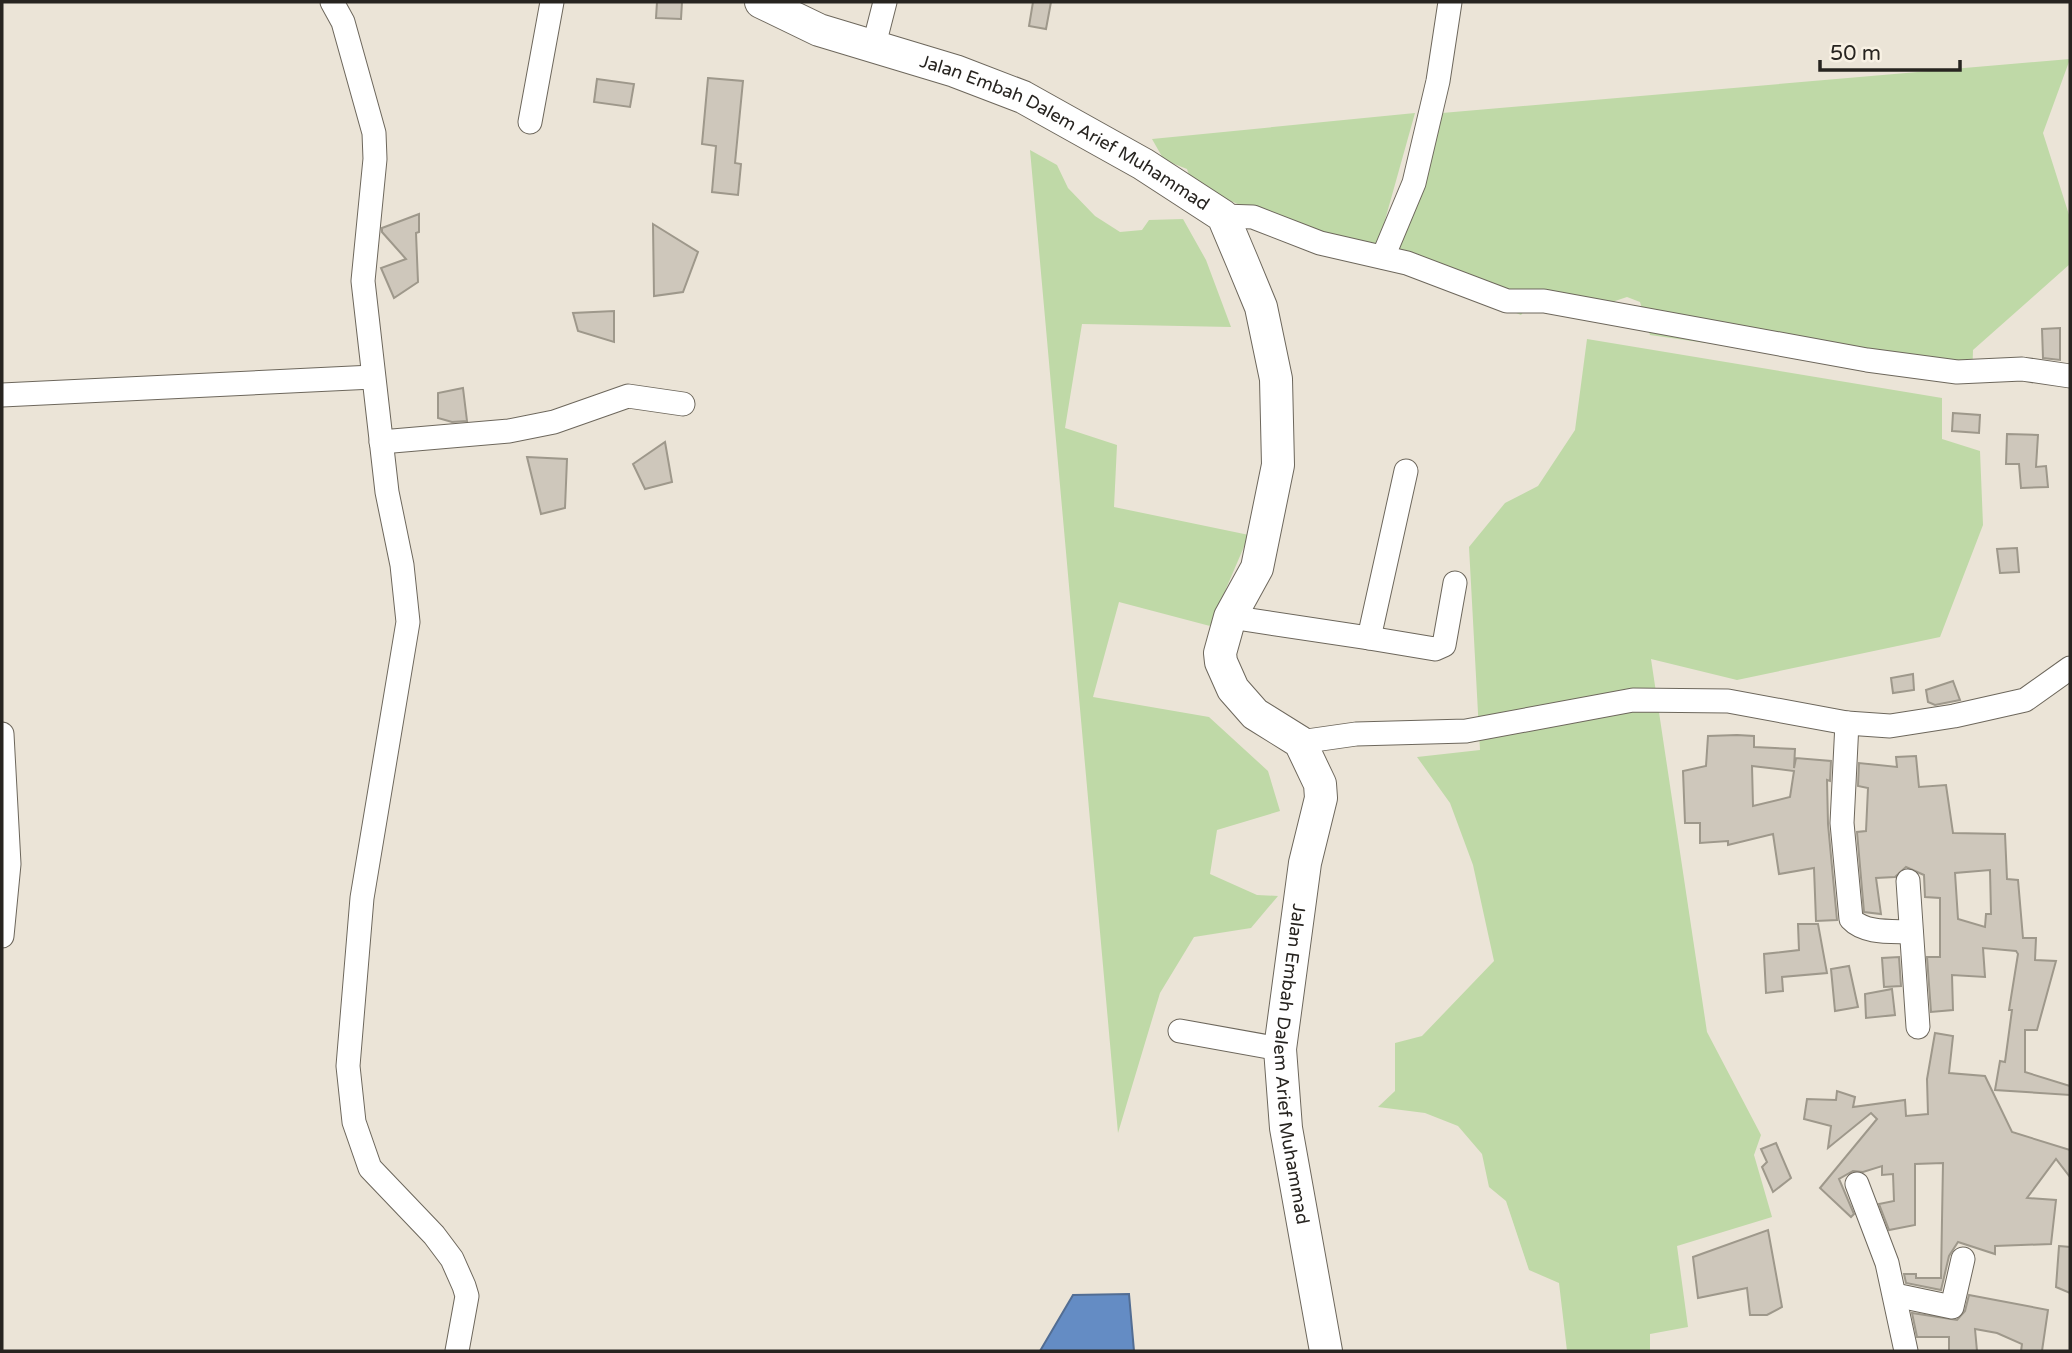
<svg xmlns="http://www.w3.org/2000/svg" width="2072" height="1353" font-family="'Varela Round',sans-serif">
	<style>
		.green { fill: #bfd9a7 }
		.water { fill: #648cc4; stroke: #526d93; stroke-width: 2 }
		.building { fill: #cec7bb; stroke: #9e988b; stroke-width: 2; fill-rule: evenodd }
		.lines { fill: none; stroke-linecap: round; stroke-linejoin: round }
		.street-casing { stroke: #6d675c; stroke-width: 25 }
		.secondary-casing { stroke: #6d675c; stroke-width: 34 }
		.street { stroke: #fff; stroke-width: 23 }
		.secondary { stroke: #fff; stroke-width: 32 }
		.labels { text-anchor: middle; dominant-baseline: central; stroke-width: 5; stroke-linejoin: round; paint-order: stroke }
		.street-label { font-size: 18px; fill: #272420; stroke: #f8f1e4 }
	</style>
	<rect width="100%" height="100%" fill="#ebe4d7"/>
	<g class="green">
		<polygon points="2070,59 2043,133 2070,218 2070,264 1973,350 1972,381 1650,335 1640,302 1627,297 1615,301 1607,323 1533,300 1521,315 1394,263 1442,113"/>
		<polygon points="1415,113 1373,263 1192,184 1187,169 1164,160 1152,139"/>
		<polygon points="1030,150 1057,165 1068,188 1095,216 1120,232 1142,230 1149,220 1183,219 1206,260 1231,327 1082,324 1065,428 1117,445 1114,507 1249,535 1210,626 1119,602 1093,697 1209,717 1268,771 1280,811 1217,830 1210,874 1257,895 1278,896 1251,928 1194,937 1160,993 1118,1133"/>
		<polygon points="1587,339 1942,398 1942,439 1980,451 1983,525 1940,637 1737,680 1651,659 1707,1032 1761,1135 1754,1155 1772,1217 1677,1246 1688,1327 1650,1334 1650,1351 1567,1351 1559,1283 1529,1270 1506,1201 1489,1187 1482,1154 1458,1126 1425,1113 1378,1107 1395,1091 1395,1043 1422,1036 1494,961 1473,865 1450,803 1417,757 1480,750 1469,547 1505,503 1538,486 1575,430"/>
	</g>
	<polygon class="water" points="1129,1294 1134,1351 1040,1351 1073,1295"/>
	<g class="building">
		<polygon points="657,2 682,2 681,19 656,18"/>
		<polygon points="1033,2 1051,2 1046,29 1029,26"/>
		<polygon points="708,78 743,81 735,163 741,164 738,195 712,192 716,146 702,144"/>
		<polygon points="597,79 634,84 630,107 594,102"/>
		<polygon points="419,214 419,232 416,233 418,282 394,298 381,268 406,259 382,232 382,228"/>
		<polygon points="653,224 698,252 683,292 654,296"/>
		<polygon points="614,311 614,342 578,331 573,313"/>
		<polygon points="2060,328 2060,360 2043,358 2042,329"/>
		<polygon points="463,388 467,421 452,422 438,418 438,393"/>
		<polygon points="1953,413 1980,415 1979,433 1952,431"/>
		<polygon points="2007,434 2038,435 2036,467 2046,466 2048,487 2021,488 2019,464 2006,464"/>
		<polygon points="665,442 672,482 645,489 633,464"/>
		<polygon points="527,457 567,459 565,508 541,514"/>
		<polygon points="2017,548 2019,572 2000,573 1997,549"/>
		<polygon points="1913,674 1914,690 1893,693 1891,678"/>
		<polygon points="1953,681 1960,700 1935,705 1928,702 1926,690"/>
		<path d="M1737 735 1754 736V747L1795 749 1794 768 1796 758 1831 761 1830 781 1827 780 1828 824 1837 920 1816 921 1814 868 1779 874 1773 834 1728 845V841L1700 843V823H1685L1683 771 1706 766 1708 736ZM1752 766 1794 771 1790 797 1753 806Z"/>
		<path d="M1916 756 1919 787 1946 785 1953 833 2005 834 2007 879 2018 880 2023 938H2036L2035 960 2056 961 2037 1030H2025V1072L2070 1086V1095L1995 1090 2000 1061 2005 1062 2012 1010H2009L2018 954 2016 951 1983 948 1985 977 1952 975 1953 1010 1931 1012 1927 957H1940V898L1925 897 1924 875 1906 867 1895 877 1876 878 1881 914 1864 912 1857 832 1866 831 1868 788 1858 786 1859 763 1897 767 1896 757ZM1990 870 1991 914H1986L1985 927 1958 919 1955 873Z"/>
		<polygon points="1798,924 1818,924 1827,973 1782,977 1783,991 1766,993 1764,954 1799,950"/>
		<polygon points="1899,957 1901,986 1884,987 1882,958"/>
		<polygon points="1849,966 1858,1007 1835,1011 1831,969"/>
		<polygon points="1892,989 1895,1015 1866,1018 1865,994"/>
		<polygon points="1935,1033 1953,1036 1949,1073 1985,1076 2012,1132 2070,1150 2070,1177 2056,1159 2027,1198 2056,1200 2051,1244 1995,1246 1995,1254 1958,1242 1949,1256 1941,1290 1906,1283 1904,1274 1916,1274 1916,1278 1941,1278 1943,1163 1915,1164 1915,1225 1889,1230 1879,1204 1894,1201 1893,1174 1882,1175 1882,1166 1863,1172 1853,1171 1839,1179 1854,1214 1851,1217 1820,1188 1877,1119 1871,1113 1828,1148 1831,1126 1804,1119 1807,1099 1836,1100 1837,1091 1855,1097 1853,1107 1905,1100 1906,1116 1928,1114 1927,1079"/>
		<polygon points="1776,1143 1791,1178 1773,1192 1762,1167 1767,1162 1761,1149"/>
		<polygon points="1768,1230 1782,1307 1767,1315 1750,1315 1747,1288 1698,1298 1693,1257"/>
		<polygon points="2059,1246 2070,1247 2070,1293 2056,1287"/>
		<polygon points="1969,1295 2048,1310 2042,1351 2021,1351 2022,1344 1997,1333 1975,1329 1977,1351 1949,1351 1949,1337 1917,1337 1912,1313 1957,1320 1965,1311"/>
	</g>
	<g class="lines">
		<defs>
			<g id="street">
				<polyline points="332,2 343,22 374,133 375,159 363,281 387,492 402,565 408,622 362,898 348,1066 354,1122 370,1168 434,1235 452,1259 464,1286 467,1296 457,1351"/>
				<polyline points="874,45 885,2"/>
				<polyline points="530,122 552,2"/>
				<polyline points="1223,216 1253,217 1320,243 1407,263 1507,301 1544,301 1867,360 1957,372 2022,369 2070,376"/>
				<polyline points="1383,257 1414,183 1438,81 1450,2"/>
				<polyline points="2,395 373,377"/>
				<polyline points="381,442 509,431 554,422 628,396 683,404"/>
				<polyline points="1230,617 1369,638 1406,471"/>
				<polyline points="1369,638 1435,649 1444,645 1455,583"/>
				<path d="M1847 723 1842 823 1851 919C1865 934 1892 931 1911 932"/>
				<polyline points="2,734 9,864 2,936"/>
				<polyline points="1300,742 1356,734 1466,731 1633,700 1728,701 1847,723 1890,726 1954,716 2025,700 2070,668"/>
				<polyline points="1908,881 1918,1027"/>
				<polyline points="1180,1031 1280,1049"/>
				<polyline points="1857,1184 1887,1263 1906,1351"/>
				<polyline points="1895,1295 1952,1307 1963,1259"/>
			</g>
			<g id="secondary">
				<path id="s1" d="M761 2 819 30 955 71 1023 97 1143 164 1223 216 1242 261 1261 307 1276 379 1278 465 1257 568 1230 617 1220 653 1221 662 1233 689 1255 714 1300 742 1320 784 1321 798 1305 863 1280 1049 1286 1128 1326 1351"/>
			</g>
		</defs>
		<use href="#street" class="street-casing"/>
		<use href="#secondary" class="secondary-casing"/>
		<use href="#street" class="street"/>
		<use href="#secondary" class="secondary"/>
	</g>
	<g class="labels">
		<g class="street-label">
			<text stroke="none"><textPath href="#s1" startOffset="332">Jalan Embah Dalem Arief Muhammad</textPath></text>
			<text stroke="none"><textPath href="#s1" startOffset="1424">Jalan Embah Dalem Arief Muhammad</textPath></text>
		</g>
	</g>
	<rect width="2072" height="1353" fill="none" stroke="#272420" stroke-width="7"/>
	<path d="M1820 60v10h140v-10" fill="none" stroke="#272420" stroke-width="3.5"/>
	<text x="1830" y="60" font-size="21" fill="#272420" stroke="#f8f1e4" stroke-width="5" paint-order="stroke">50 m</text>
</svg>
